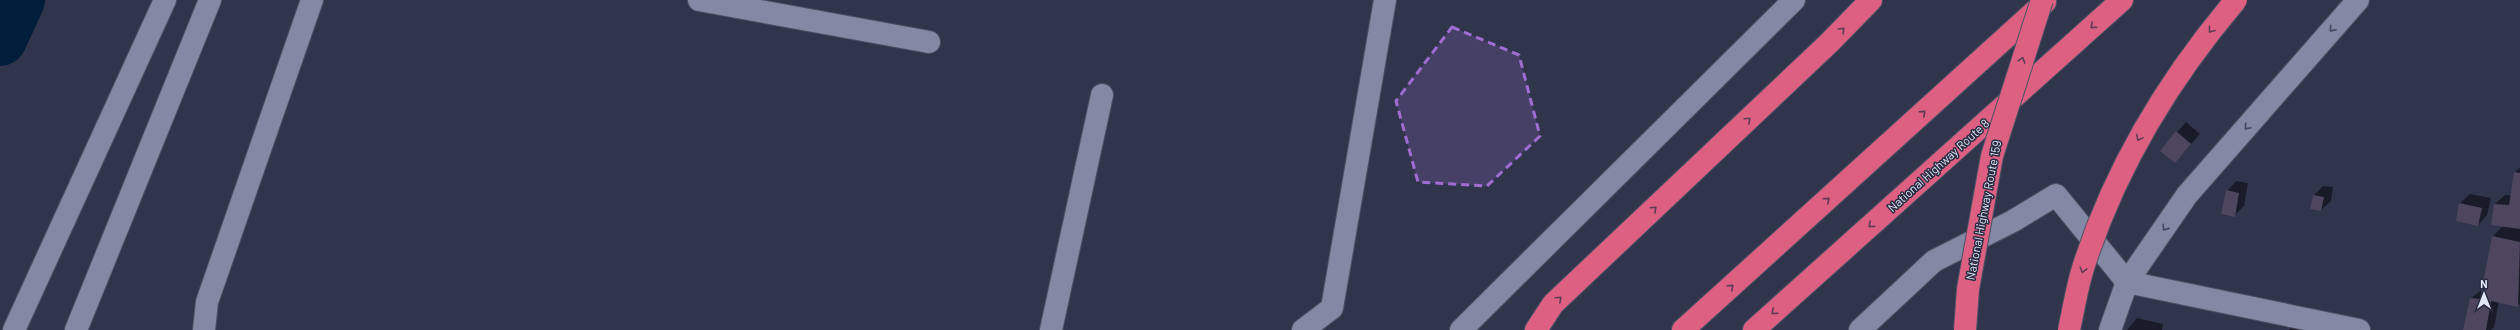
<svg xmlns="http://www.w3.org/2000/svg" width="2520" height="330" font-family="Barlow,sans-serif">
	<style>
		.shadow { fill: #0007 }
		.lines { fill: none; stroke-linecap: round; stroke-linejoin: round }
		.river { stroke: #001e3c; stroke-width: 54 }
		.building { fill: #4e465f }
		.minor-casing { stroke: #4d5165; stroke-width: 24 }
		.highway-casing { stroke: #4d5165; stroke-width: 24 }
		.minor { stroke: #8389a4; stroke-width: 22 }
		.highway { stroke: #dd6083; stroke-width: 22 }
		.highway-bridge-casing { stroke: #4d5165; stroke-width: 24; stroke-linecap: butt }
		.highway-bridge { stroke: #dd6083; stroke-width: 22 }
		.oneway { stroke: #5d3b55 }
		.oneway2 { stroke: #42475f }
		.marked { fill: #9f6dd2; fill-opacity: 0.2; stroke: #9f6dd2; stroke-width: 3; stroke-dasharray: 8 5; stroke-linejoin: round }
		.labels { text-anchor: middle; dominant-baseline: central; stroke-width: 3; stroke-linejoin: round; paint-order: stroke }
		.street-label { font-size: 12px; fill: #e2e6f5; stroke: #262b41 }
	</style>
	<rect width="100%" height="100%" fill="#30354c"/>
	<g class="shadow">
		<polygon points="2186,122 2200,134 2175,162 2177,132"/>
		<polygon points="2520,168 2520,303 2518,305 2499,301 2494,327 2491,330 2464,330 2471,298 2483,289 2493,236 2503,226 2495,204 2505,195 2511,195 2515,172"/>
		<polygon points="2236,181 2248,183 2244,206 2234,216 2227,191"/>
		<polygon points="2323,186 2333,187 2331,201 2321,210 2314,195"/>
		<polygon points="2470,194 2491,198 2487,215 2478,225 2460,203"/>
		<polygon points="2137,318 2163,324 2162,330 2127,330"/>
		<polygon points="2296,323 2316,330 2289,330"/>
	</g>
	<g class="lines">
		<polyline class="river" points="0,39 18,0"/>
	</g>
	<g class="building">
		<polygon points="2176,131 2191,144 2175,163 2160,151"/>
		<polygon points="2514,172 2520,173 2520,229 2491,225 2494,204 2509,205"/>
		<polygon points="2226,190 2239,193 2235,217 2221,214"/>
		<polygon points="2313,195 2324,197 2321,211 2310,209"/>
		<polygon points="2459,203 2482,208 2478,226 2456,221"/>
		<polygon points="2492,236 2520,242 2518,307 2491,301 2486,330 2463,330 2470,298 2480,299"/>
	</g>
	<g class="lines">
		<defs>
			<g id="minor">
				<polyline points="699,0 929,42"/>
				<polyline points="14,330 165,0"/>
				<polyline points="76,330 210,0"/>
				<polyline points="204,330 207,302 312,0"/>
				<polyline points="1051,330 1102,95"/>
				<polyline points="1303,330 1332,308 1385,0"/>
				<polyline points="1461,330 1794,0"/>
				<polyline points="1860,330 1934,261 2013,221 2056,195 2127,282 2359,330"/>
				<polyline points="2110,330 2127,282 2187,195 2358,0"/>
			</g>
			<g id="highway">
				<polyline points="1536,330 1553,304 1829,43 1871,0"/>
				<polyline points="1683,330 2045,2"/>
				<polyline points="1754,330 2122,0"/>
			</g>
		</defs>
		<use href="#minor" class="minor-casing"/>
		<use href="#highway" class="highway-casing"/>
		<use href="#minor" class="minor"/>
		<use href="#highway" class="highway"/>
		<defs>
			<g id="highway-bridge">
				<polyline points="1965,330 1968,289 1992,156 2042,0"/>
				<path d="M2069 330C2074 308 2077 286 2084 265 2116 166 2169 79 2236 0"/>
			</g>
		</defs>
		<use href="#highway-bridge" class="highway-bridge-casing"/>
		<use href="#highway-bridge" class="highway-bridge"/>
	</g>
	<defs><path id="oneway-chevron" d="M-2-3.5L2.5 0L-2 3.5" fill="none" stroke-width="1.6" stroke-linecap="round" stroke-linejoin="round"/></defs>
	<g class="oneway">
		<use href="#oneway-chevron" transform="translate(2093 26) rotate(138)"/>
		<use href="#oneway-chevron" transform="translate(1842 30) rotate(-46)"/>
		<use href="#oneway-chevron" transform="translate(2211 30) rotate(128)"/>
		<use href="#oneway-chevron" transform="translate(2022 60) rotate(-72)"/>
		<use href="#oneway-chevron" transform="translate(1923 113) rotate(-42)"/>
		<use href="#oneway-chevron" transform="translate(1748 120) rotate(-43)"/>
		<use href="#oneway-chevron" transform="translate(2139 138) rotate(118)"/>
		<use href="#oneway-chevron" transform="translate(1827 200) rotate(-42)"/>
		<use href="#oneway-chevron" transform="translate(1654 209) rotate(-43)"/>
		<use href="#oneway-chevron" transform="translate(1871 225) rotate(138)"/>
		<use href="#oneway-chevron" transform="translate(2083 270) rotate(104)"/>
		<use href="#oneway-chevron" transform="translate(1731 287) rotate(-42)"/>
		<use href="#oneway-chevron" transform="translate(1559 299) rotate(-43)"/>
		<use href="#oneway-chevron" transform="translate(1774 312) rotate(138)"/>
	</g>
	<g class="oneway2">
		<use href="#oneway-chevron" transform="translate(2332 29) rotate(131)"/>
		<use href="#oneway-chevron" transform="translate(2247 127) rotate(131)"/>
		<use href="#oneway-chevron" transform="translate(2165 228) rotate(125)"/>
	</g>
	<path class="marked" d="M1452 27 1519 55 1540 136 1487 186 1418 182 1396 101Z"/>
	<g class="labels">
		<g class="street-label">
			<text transform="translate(1938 165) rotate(-42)">National Highway Route 8</text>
			<text transform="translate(1983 210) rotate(-79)">National Highway Route 159</text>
		</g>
	</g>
	<g transform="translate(2484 294)" stroke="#262b41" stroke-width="3" paint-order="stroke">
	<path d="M0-3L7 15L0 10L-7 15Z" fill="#e2e6f5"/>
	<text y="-6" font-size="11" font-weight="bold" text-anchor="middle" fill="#e2e6f5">N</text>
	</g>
</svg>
